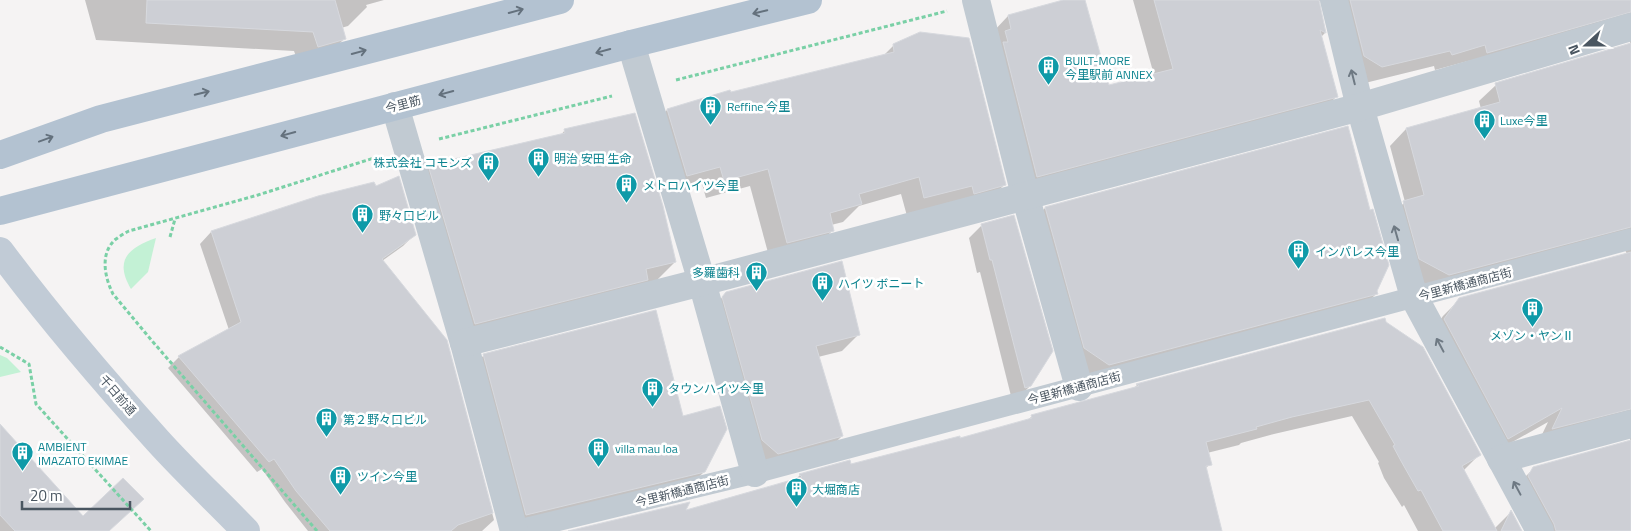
<svg xmlns="http://www.w3.org/2000/svg" width="1631" height="531" font-family="'Titillium Web','Noto Sans JP',sans-serif">
	<style>
		.green { fill: #c3f1d5 }
		.shadow { fill: #0003 }
		.building { fill: #cdcfd5; stroke: #d7d9de }
		.lines { fill: none; stroke-linecap: round; stroke-linejoin: round }
		.path { stroke: #7ad0a6; stroke-width: 3; stroke-dasharray: 4 2.5; stroke-linecap: butt }
		.pedestrian { stroke: #c1cad2; stroke-width: 21 }
		.minor { stroke: #c1cad2; stroke-width: 28 }
		.secondary { stroke: #c1cbd6; stroke-width: 28 }
		.primary { stroke: #b3c2d1; stroke-width: 28 }
		.oneway { stroke: #64717d }
		.oneway2 { stroke: #6e7983 }
		.labels { text-anchor: middle; dominant-baseline: central; stroke-width: 5; stroke-linejoin: round; paint-order: stroke }
		.culture-label { font-size: 12px; fill: #0d838f; stroke: #fff; text-anchor: start }
		.street-label { font-size: 12px; fill: #4a5661; stroke: #fff }
	</style>
	<rect width="100%" height="100%" fill="#f5f3f3"/>
	<g class="green">
		<path d="M156 238 148 272 131 289C114 260 128 248 156 238Z"/>
		<polygon points="0,355 7,358 21,372 0,377"/>
	</g>
	<g class="shadow">
		<polygon points="85,0 384,0 366,5 367,7 348,26 341,28 344,39 325,58 299,65 294,51 96,40"/>
		<polygon points="1067,0 1084,0 1108,87 1154,75 1133,0 1631,0 1631,531 1533,531 1517,485 1534,468 1630,442 1630,436 1537,445 1548,422 1491,454 1428,337 1443,316 1460,299 1627,254 1623,246 1432,291 1403,276 1387,219 1405,202 1390,146 1406,129 1481,109 1479,101 1496,85 1630,45 1630,40 1468,61 1435,70 1434,66 1365,83 1322,1 1318,1 1325,33 1321,37 1337,96 1320,113 1020,193 992,33 1008,16"/>
		<polygon points="894,45 1005,184 987,202 907,216 901,194 859,206 843,222 831,225 833,230 815,248 770,260 750,186 706,198 702,184 669,193 649,128 667,110 883,56"/>
		<polygon points="1347,128 1377,293 1362,308 1094,380 1070,363 1030,223 1045,208"/>
		<polygon points="565,130 675,262 654,283 454,344 408,187 429,166 560,136"/>
		<polygon points="318,198 415,234 403,246 382,261 446,341 494,520 482,531 308,531 285,502 262,469 257,472 168,368 179,357 229,330 200,244 211,232"/>
		<polygon points="982,225 1030,386 1017,399 1012,400 980,272 977,273 969,238"/>
		<polygon points="727,293 858,335 842,351 818,357 842,436 826,452 761,470 710,309"/>
		<polygon points="1384,319 1480,454 1463,471 1494,529 1511,512 1521,531 1418,531 1404,505 1402,507 1384,478 1378,463 1379,462 1352,416 1274,434 1241,443 1239,445 1207,453 1210,464 1205,469 1221,531 574,531 683,512 794,481 800,475 850,462 850,465 959,439 1028,420 1032,416 1134,388 1137,385"/>
		<polygon points="484,355 682,417 704,472 687,488 510,531 468,372"/>
		<polygon points="0,426 83,518 109,531 0,531"/>
	</g>
	<g class="building">
		<polygon points="147,0 335,0 346,39 318,47 313,32 146,23"/>
		<polygon points="1063,0 1085,0 1109,85 1173,69 1154,0 1319,0 1326,33 1320,30 1338,97 1037,177 1003,42 1008,42 1005,31 1011,29 1008,15"/>
		<polygon points="1350,0 1631,0 1631,12 1487,53 1485,45 1452,55 1450,51 1382,67 1364,56"/>
		<polygon points="920,32 969,38 1006,185 974,194 972,186 924,198 919,177 859,194 862,204 830,213 834,231 787,243 768,169 724,181 720,167 687,176 667,109 730,90 731,92 894,52 893,44"/>
		<polygon points="1631,43 1631,227 1449,275 1419,259 1403,201 1424,195 1406,128 1500,102 1495,83"/>
		<polygon points="635,113 663,206 676,262 646,269 648,280 475,324 428,165 565,133 564,129"/>
		<polygon points="1348,126 1370,210 1373,209 1389,265 1377,291 1378,294 1109,365 1084,348 1045,207"/>
		<polygon points="399,176 416,235 382,259 447,340 493,513 458,525 451,531 330,531 296,491 274,459 269,462 178,356 241,322 211,231 318,196 374,182 376,186"/>
		<polygon points="1014,215 1053,351 1031,386 1025,388 992,260 990,260 981,224"/>
		<polygon points="1631,252 1631,409 1552,429 1562,408 1508,439 1444,319 1459,298"/>
		<polygon points="842,261 860,335 816,346 843,436 778,454 762,440 722,297 726,292"/>
		<polygon points="656,310 683,416 720,406 727,429 705,472 526,515 483,354"/>
		<polygon points="1385,318 1386,322 1423,347 1481,455 1462,466 1497,531 1443,531 1421,490 1418,491 1401,461 1393,446 1395,445 1369,400 1292,417 1256,427 1257,429 1206,442 1212,465 1206,466 1222,531 568,531 690,502 686,510 802,477 799,474 850,460 851,464 960,436 960,438 1032,418 1031,415 1139,386 1136,384"/>
		<polygon points="0,424 83,516 123,478 144,499 109,531 15,531 0,515"/>
		<polygon points="1631,440 1631,531 1556,531 1554,524 1528,476 1533,467"/>
		<polygon points="1511,510 1522,531 1501,531"/>
	</g>
	<g class="lines">
		<g class="path">
			<polyline points="676,80 947,11"/>
			<polyline points="439,139 612,96"/>
			<polyline points="170,237 175,219"/>
			<polyline points="0,347 29,364 36,404 151,531"/>
			<path d="M317 531 153 342 113 294C105 278 99 253 116 239 120 236 125 233 129 231L258 195 377 157"/>
		</g>
		<polyline class="pedestrian" points="515,531 755,473 1631,239"/>
		<g class="minor">
			<polyline points="976,0 1025,195 1079,387"/>
			<polyline points="1334,0 1360,107 1414,297 1540,531"/>
			<polyline points="631,44 702,282 755,473"/>
			<polyline points="395,106 464,343 514,531"/>
			<polyline points="464,343 702,282 1360,107 1631,27"/>
			<polyline points="1501,459 1631,424"/>
		</g>
		<path class="secondary" d="M0 251C49 317 103 380 158 441 186 472 217 501 246 531"/>
		<g class="primary">
			<polyline points="0,155 101,119 560,0"/>
			<polyline points="0,211 631,44 808,0"/>
		</g>
	</g>
	<defs><path id="oneway-shaft" d="M-6 0H5M1.5-3L5.5 0L1.5 3" fill="none" stroke-width="1.6" stroke-linecap="round" stroke-linejoin="round" transform="scale(1.25)"/></defs>
	<g class="oneway">
		<use href="#oneway-shaft" transform="translate(516 11) rotate(-15)"/>
		<use href="#oneway-shaft" transform="translate(760 12) rotate(166)"/>
		<use href="#oneway-shaft" transform="translate(603 51) rotate(165)"/>
		<use href="#oneway-shaft" transform="translate(359 52) rotate(-15)"/>
		<use href="#oneway-shaft" transform="translate(202 93) rotate(-14)"/>
		<use href="#oneway-shaft" transform="translate(446 93) rotate(165)"/>
		<use href="#oneway-shaft" transform="translate(288 134) rotate(165)"/>
		<use href="#oneway-shaft" transform="translate(46 139) rotate(-20)"/>
	</g>
	<g class="oneway2">
		<use href="#oneway-shaft" transform="translate(1353 77) rotate(-104)"/>
		<use href="#oneway-shaft" transform="translate(1396 233) rotate(-106)"/>
		<use href="#oneway-shaft" transform="translate(1440 345) rotate(-118)"/>
		<use href="#oneway-shaft" transform="translate(1517 488) rotate(-118)"/>
	</g>
	<defs>
		<symbol id="building-pin" viewBox="-11 -11 22 30"><path d="M0 17L-7.5 6A9.5 9.5 0 1 1 7.5 6Z" fill="#0f9aa8" stroke="#fff"/><path d="M-4-6H4V6H1V3H-1V6H-4ZM-2.5-4.3h1.7v1.8h-1.7ZM.8-4.3h1.7v1.8H.8ZM-2.5-1h1.7V.8h-1.7ZM.8-1h1.7V.8H.8Z" fill="#fff"/></symbol>
	</defs>
	<g fill-rule="evenodd">
		<use href="#building-pin" x="1036" y="54" width="25" height="34"/>
		<use href="#building-pin" x="698" y="94" width="25" height="34"/>
		<use href="#building-pin" x="1472" y="108" width="25" height="34"/>
		<use href="#building-pin" x="526" y="146" width="25" height="34"/>
		<use href="#building-pin" x="476" y="150" width="25" height="34"/>
		<use href="#building-pin" x="614" y="172" width="25" height="34"/>
		<use href="#building-pin" x="350" y="202" width="25" height="34"/>
		<use href="#building-pin" x="1286" y="238" width="25" height="34"/>
		<use href="#building-pin" x="744" y="260" width="25" height="34"/>
		<use href="#building-pin" x="810" y="270" width="25" height="34"/>
		<use href="#building-pin" x="1520" y="296" width="25" height="34"/>
		<use href="#building-pin" x="640" y="376" width="25" height="34"/>
		<use href="#building-pin" x="314" y="406" width="25" height="34"/>
		<use href="#building-pin" x="586" y="436" width="25" height="34"/>
		<use href="#building-pin" x="10" y="440" width="25" height="34"/>
		<use href="#building-pin" x="328" y="464" width="25" height="34"/>
		<use href="#building-pin" x="784" y="476" width="25" height="34"/>
	</g>
	<g class="labels">
		<g class="culture-label">
			<text x="1065" y="60">BUILT-MORE<tspan x="1065" dy="14">今里駅前 ANNEX</tspan></text>
			<text x="727" y="106">Reffine 今里</text>
			<text x="1500" y="120">Luxe今里</text>
			<text x="554" y="158">明治 安田 生命</text>
			<text x="472" y="162" text-anchor="end">株式会社 コモンズ</text>
			<text x="643" y="185">メトロハイツ今里</text>
			<text x="379" y="215">野々口ビル</text>
			<text x="1315" y="251">インパレス今里</text>
			<text x="740" y="272" text-anchor="end">多羅歯科</text>
			<text x="838" y="283">ハイツ ボニート</text>
			<text x="1532" y="335" text-anchor="middle">メゾン・ヤンⅡ</text>
			<text x="668" y="388">タウンハイツ今里</text>
			<text x="343" y="419">第２野々口ビル</text>
			<text x="38" y="446">AMBIENT<tspan x="38" dy="14">IMAZATO EKIMAE</tspan></text>
			<text x="615" y="448">villa mau loa</text>
			<text x="357" y="476">ツイン今里</text>
			<text x="812" y="489">大堀商店</text>
		</g>
		<g class="street-label">
			<text transform="translate(403 104) rotate(-15)">今里筋</text>
			<text transform="translate(1465 284) rotate(-15)">今里新橋通商店街</text>
			<text transform="translate(1074 388) rotate(-15)">今里新橋通商店街</text>
			<text transform="translate(118 395) rotate(49)">千日前通</text>
			<text transform="translate(682 491) rotate(-14)">今里新橋通商店街</text>
		</g>
	</g>
	<g transform="translate(1586 45) rotate(249)" stroke="#ffffff" stroke-width="4" paint-order="stroke">
	<path d="M0-4L9 19L0 12L-9 19Z" fill="#4a5661"/>
	<text y="-8" font-size="14" font-weight="bold" text-anchor="middle" fill="#4a5661">N</text>
	</g>
	<path d="M22 501v8h108v-8" fill="none" stroke="#4a5661" stroke-width="2.5"/>
	<text x="30" y="501" font-size="15" fill="#4a5661" stroke="#ffffff" stroke-width="4" paint-order="stroke">20 m</text>
</svg>
